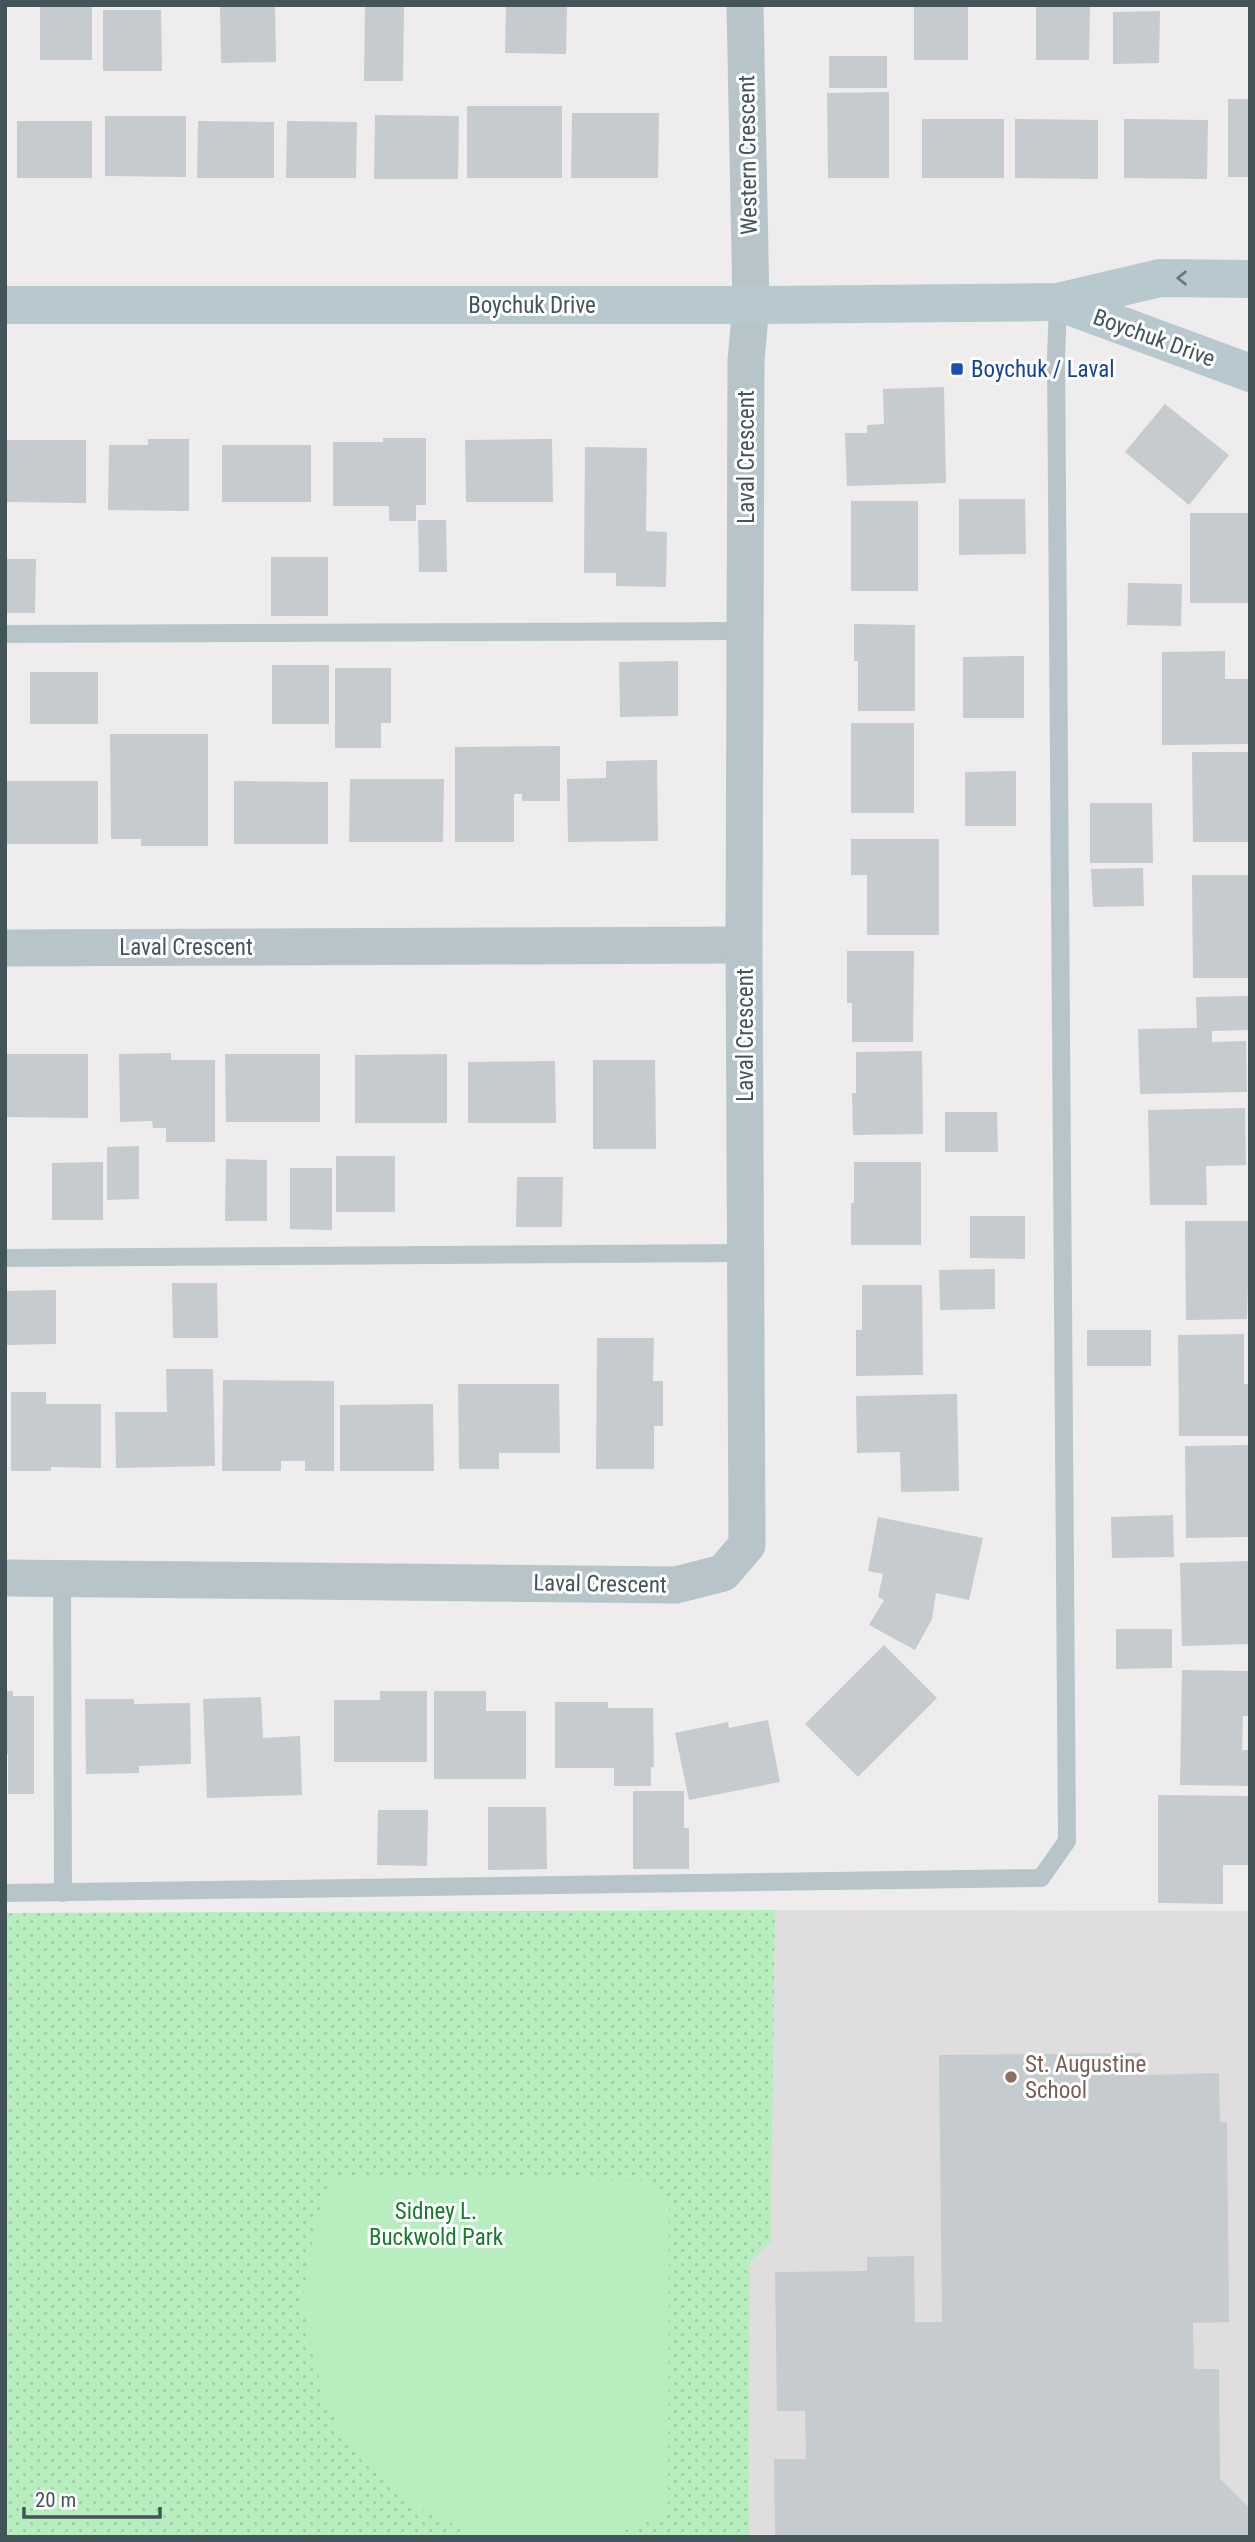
<svg xmlns="http://www.w3.org/2000/svg" width="1255" height="2542" font-family="'Roboto Condensed',sans-serif">
	<style>
		.education { fill: #e0dddf }
		.green { fill: url(#green-dots) }
		.pitch { fill: #b8eebf }
		.building { fill: #c6cbcf }
		.lines { fill: none; stroke-linecap: round; stroke-linejoin: round }
		.lane { stroke: #b7c5ca; stroke-width: 18 }
		.street { stroke: #b7c5ca; stroke-width: 37 }
		.secondary { stroke: #b7c9cf; stroke-width: 38 }
		.oneway { stroke: #66787d }
		.transit-dot { fill: #1a4fb4; stroke: #fff; stroke-width: 2.5 }
		.education-dot { fill: #8d6e63; stroke: #fff; stroke-width: 2.5 }
		.labels { text-anchor: middle; dominant-baseline: central; stroke-width: 6; stroke-linejoin: round; paint-order: stroke }
		.street-label { font-size: 23px; fill: #44555a; stroke: #fff }
		.transit-label { font-size: 23px; fill: #164399; stroke: #fff; text-anchor: start }
		.education-label { font-size: 23px; fill: #785e54; stroke: #fff; text-anchor: start }
		.park-label { font-size: 23px; fill: #157b2d; stroke: #fff }
	</style>
	<defs>
		<pattern id="green-dots" width="8" height="8" patternUnits="userSpaceOnUse" patternTransform="scale(1.75)"><rect width="8" height="8" fill="#b8eebf"/><path d="M2 2h.1M6 6h.1" fill="none" stroke="#9fcea6" stroke-width="1.8" stroke-linecap="round"/></pattern>
	</defs>
	<rect width="100%" height="100%" fill="#efeced"/>
	<polygon class="education" points="775,1910 1250,1911 1250,2537 749,2537 750,2262 771,2242"/>
	<polygon class="green" points="775,1910 771,2242 750,2262 749,2537 5,2537 5,1913"/>
	<polygon class="pitch" points="330,2178 645,2180 669,2201 668,2514 608,2537 499,2537 470,2532 423,2510 367,2460 342,2433 323,2395 302,2303 314,2231"/>
	<g class="building">
		<polygon points="220,5 275,5 276,62 221,63"/>
		<polygon points="365,5 404,5 403,81 364,81"/>
		<polygon points="506,5 567,5 566,54 505,53"/>
		<rect x="914" y="5" width="54" height="55"/>
		<polygon points="1036,5 1090,5 1089,60 1036,60"/>
		<rect x="40" y="7" width="52" height="53"/>
		<polygon points="103,10 161,10 162,71 103,71"/>
		<polygon points="1160,11 1159,63 1113,64 1113,12"/>
		<rect x="829" y="56" width="58" height="32"/>
		<polygon points="889,92 889,178 828,178 827,93"/>
		<rect x="1228" y="99" width="22" height="78"/>
		<rect x="467" y="106" width="95" height="72"/>
		<polygon points="572,113 659,113 658,178 571,178"/>
		<polygon points="375,115 459,116 458,179 374,179"/>
		<polygon points="105,116 186,116 186,177 105,176"/>
		<rect x="922" y="119" width="82" height="59"/>
		<polygon points="1015,119 1098,120 1098,179 1015,178"/>
		<polygon points="1124,119 1208,120 1207,179 1124,178"/>
		<rect x="17" y="121" width="75" height="57"/>
		<polygon points="198,121 274,122 274,178 197,178"/>
		<polygon points="287,121 357,122 356,178 286,178"/>
		<polygon points="944,387 946,483 847,486 845,433 867,433 867,425 884,424 883,389"/>
		<polygon points="1165,404 1229,455 1189,505 1125,452"/>
		<polygon points="383,438 426,438 426,505 416,505 416,521 389,521 389,506 333,506 333,442 383,442"/>
		<polygon points="148,439 189,439 189,511 108,510 109,445 148,445"/>
		<polygon points="552,439 553,502 466,502 465,440"/>
		<polygon points="5,440 86,440 86,503 5,502"/>
		<rect x="222" y="445" width="89" height="57"/>
		<polygon points="585,447 647,448 646,531 667,532 666,587 616,586 616,573 584,573"/>
		<polygon points="959,499 1025,499 1026,554 959,555"/>
		<rect x="851" y="501" width="67" height="90"/>
		<rect x="1190" y="513" width="60" height="90"/>
		<polygon points="418,520 446,520 447,572 419,572"/>
		<rect x="271" y="557" width="57" height="59"/>
		<polygon points="5,559 36,559 35,613 5,613"/>
		<polygon points="1128,583 1182,584 1181,626 1127,625"/>
		<polygon points="854,624 915,625 915,711 858,711 858,661 854,661"/>
		<polygon points="1225,651 1225,679 1250,679 1250,744 1162,745 1162,652"/>
		<polygon points="1024,656 1024,718 963,718 963,657"/>
		<polygon points="678,661 678,716 620,717 619,662"/>
		<rect x="272" y="665" width="57" height="59"/>
		<polygon points="335,668 391,668 391,723 381,723 381,748 335,748"/>
		<rect x="30" y="672" width="68" height="52"/>
		<rect x="851" y="723" width="63" height="90"/>
		<polygon points="110,734 208,734 208,846 141,846 141,839 111,839"/>
		<polygon points="560,746 560,801 522,801 522,794 514,794 514,842 455,842 455,747"/>
		<polygon points="1192,752 1250,752 1250,842 1193,842"/>
		<polygon points="657,760 658,841 568,842 567,779 606,778 606,761"/>
		<polygon points="1016,771 1016,826 965,826 965,772"/>
		<polygon points="350,779 444,779 443,842 349,842"/>
		<rect x="5" y="781" width="93" height="63"/>
		<polygon points="234,781 328,782 328,844 234,844"/>
		<polygon points="1090,803 1152,803 1153,863 1090,863"/>
		<polygon points="851,839 939,839 939,935 867,935 867,875 851,875"/>
		<polygon points="1143,868 1144,906 1093,907 1091,869"/>
		<polygon points="1192,875 1250,875 1250,978 1193,978"/>
		<polygon points="847,951 914,951 913,1042 852,1042 852,1003 847,1003"/>
		<polygon points="1250,996 1250,1030 1212,1031 1212,1042 1246,1041 1247,1092 1140,1094 1138,1029 1197,1028 1196,997"/>
		<polygon points="922,1051 923,1134 853,1135 852,1093 856,1093 856,1052"/>
		<polygon points="171,1053 171,1060 215,1060 215,1142 166,1142 166,1128 153,1128 152,1121 120,1122 119,1054"/>
		<polygon points="5,1054 88,1054 88,1118 5,1117"/>
		<polygon points="225,1054 320,1054 320,1122 226,1122"/>
		<polygon points="447,1054 447,1123 355,1123 355,1055"/>
		<polygon points="593,1060 655,1060 656,1149 593,1149"/>
		<polygon points="555,1061 556,1123 468,1123 468,1062"/>
		<polygon points="1245,1108 1246,1165 1206,1166 1207,1205 1150,1205 1148,1110"/>
		<polygon points="945,1112 997,1112 998,1152 945,1152"/>
		<polygon points="139,1146 139,1199 107,1200 107,1147"/>
		<rect x="336" y="1156" width="59" height="56"/>
		<polygon points="226,1159 267,1160 267,1221 225,1221"/>
		<polygon points="103,1162 103,1220 52,1220 52,1163"/>
		<polygon points="854,1162 921,1162 921,1245 851,1245 851,1203 854,1203"/>
		<polygon points="290,1168 332,1168 332,1230 290,1229"/>
		<polygon points="517,1177 563,1177 562,1227 516,1227"/>
		<polygon points="970,1216 1025,1216 1025,1259 970,1258"/>
		<polygon points="1185,1221 1250,1221 1247,1319 1186,1320"/>
		<polygon points="995,1269 995,1309 940,1310 939,1270"/>
		<polygon points="172,1283 217,1283 218,1338 173,1338"/>
		<polygon points="862,1285 922,1285 923,1375 856,1376 856,1330 862,1330"/>
		<polygon points="56,1290 56,1344 5,1345 5,1291"/>
		<rect x="1087" y="1330" width="64" height="36"/>
		<polygon points="1244,1334 1244,1384 1249,1384 1250,1436 1179,1436 1178,1335"/>
		<polygon points="597,1338 654,1338 653,1381 663,1381 663,1426 654,1426 654,1469 596,1469"/>
		<polygon points="166,1369 213,1369 215,1466 116,1468 115,1412 167,1412"/>
		<polygon points="223,1380 334,1381 334,1471 305,1471 305,1461 281,1461 281,1471 222,1471"/>
		<polygon points="458,1384 559,1384 560,1453 499,1453 499,1469 459,1469"/>
		<polygon points="11,1392 46,1392 46,1404 101,1404 101,1468 51,1467 51,1471 11,1471"/>
		<polygon points="957,1394 959,1491 901,1492 900,1452 857,1453 856,1396"/>
		<polygon points="433,1404 434,1471 340,1471 340,1405"/>
		<polygon points="1248,1445 1249,1537 1186,1538 1185,1446"/>
		<polygon points="1173,1515 1174,1557 1112,1558 1111,1517"/>
		<polygon points="878,1517 983,1538 969,1600 936,1593 932,1619 915,1650 869,1625 884,1600 878,1597 883,1574 868,1571"/>
		<polygon points="1249,1561 1250,1644 1182,1646 1180,1563"/>
		<polygon points="1116,1629 1172,1629 1172,1668 1116,1669"/>
		<polygon points="884,1645 937,1698 858,1777 805,1724"/>
		<polygon points="1182,1670 1250,1671 1250,1716 1243,1716 1242,1750 1250,1750 1250,1786 1180,1785"/>
		<polygon points="5,1691 13,1691 13,1696 34,1696 34,1794 8,1794 8,1754 5,1754"/>
		<polygon points="380,1691 427,1691 427,1762 334,1762 334,1700 380,1700"/>
		<polygon points="434,1691 486,1691 486,1711 526,1711 526,1779 434,1779"/>
		<polygon points="261,1697 263,1738 300,1736 302,1795 207,1798 203,1699"/>
		<polygon points="85,1699 134,1699 134,1704 190,1703 191,1764 139,1766 139,1773 86,1774"/>
		<polygon points="555,1702 608,1702 608,1708 653,1708 654,1767 651,1767 651,1786 614,1786 614,1768 555,1768"/>
		<polygon points="768,1720 780,1782 689,1800 675,1733 728,1722 729,1728"/>
		<polygon points="633,1791 684,1791 684,1828 689,1828 689,1869 633,1869"/>
		<polygon points="1158,1795 1250,1796 1250,1865 1223,1865 1223,1904 1158,1903"/>
		<polygon points="488,1807 546,1807 547,1869 488,1870"/>
		<polygon points="378,1810 428,1810 427,1866 377,1865"/>
		<polygon points="1142,2053 1143,2075 1219,2073 1220,2122 1227,2122 1229,2322 1193,2323 1194,2369 1219,2369 1220,2479 1250,2509 1250,2537 775,2537 774,2459 806,2459 805,2411 777,2411 775,2272 867,2271 867,2257 914,2256 915,2322 942,2322 939,2055"/>
	</g>
	<g class="lines">
		<g class="lane">
			<polyline points="5,634 746,631"/>
			<polyline points="5,1258 745,1253"/>
			<polyline points="62,1578 63,1893"/>
			<polyline points="5,1893 1041,1878 1067,1841 1056,358 1058,302"/>
		</g>
		<g class="street">
			<polyline points="5,948 744,945"/>
			<polyline points="5,1578 676,1585 723,1573 747,1545 744,945 746,360 751,305 745,5"/>
		</g>
		<g class="secondary">
			<polyline points="1058,302 1250,373"/>
			<polyline points="5,305 751,305 1058,302 1160,278 1250,279"/>
		</g>
	</g>
	<defs><path id="oneway-chevron" d="M-2-3.5L2.5 0L-2 3.5" fill="none" stroke-width="1.6" stroke-linecap="round" stroke-linejoin="round" transform="scale(1.75)"/></defs>
	<use class="oneway" href="#oneway-chevron" transform="translate(1182 278) rotate(-180)"/>
	<rect class="transit-dot" x="950" y="362" width="14" height="14" rx="3.5"/>
	<circle class="education-dot" cx="1011" cy="2077" r="7"/>
	<g class="labels">
		<g class="street-label">
			<text transform="translate(748 155) rotate(-91)">Western Crescent</text>
			<text x="532" y="305">Boychuk Drive</text>
			<text transform="translate(1154 338) rotate(20)">Boychuk Drive</text>
			<text transform="translate(746 457) rotate(-90)">Laval Crescent</text>
			<text x="186" y="947">Laval Crescent</text>
			<text transform="translate(745 1035) rotate(-90)">Laval Crescent</text>
			<text transform="translate(600 1584) rotate(1)">Laval Crescent</text>
		</g>
		<g class="transit-label">
			<text x="971" y="369">Boychuk / Laval</text>
		</g>
		<g class="education-label">
			<text x="1025" y="2064">St. Augustine<tspan x="1025" dy="26">School</tspan></text>
		</g>
		<g class="park-label">
			<text x="436" y="2211">Sidney L.<tspan x="436" dy="26">Buckwold Park</tspan></text>
		</g>
	</g>
	<rect width="1255" height="2542" fill="none" stroke="#44555a" stroke-width="14"/>
	<path d="M24 2507v10h136v-10" fill="none" stroke="#44555a" stroke-width="3.5"/>
	<text x="35" y="2507" font-size="21" fill="#44555a" stroke="#ffffff" stroke-width="5" paint-order="stroke">20 m</text>
</svg>
